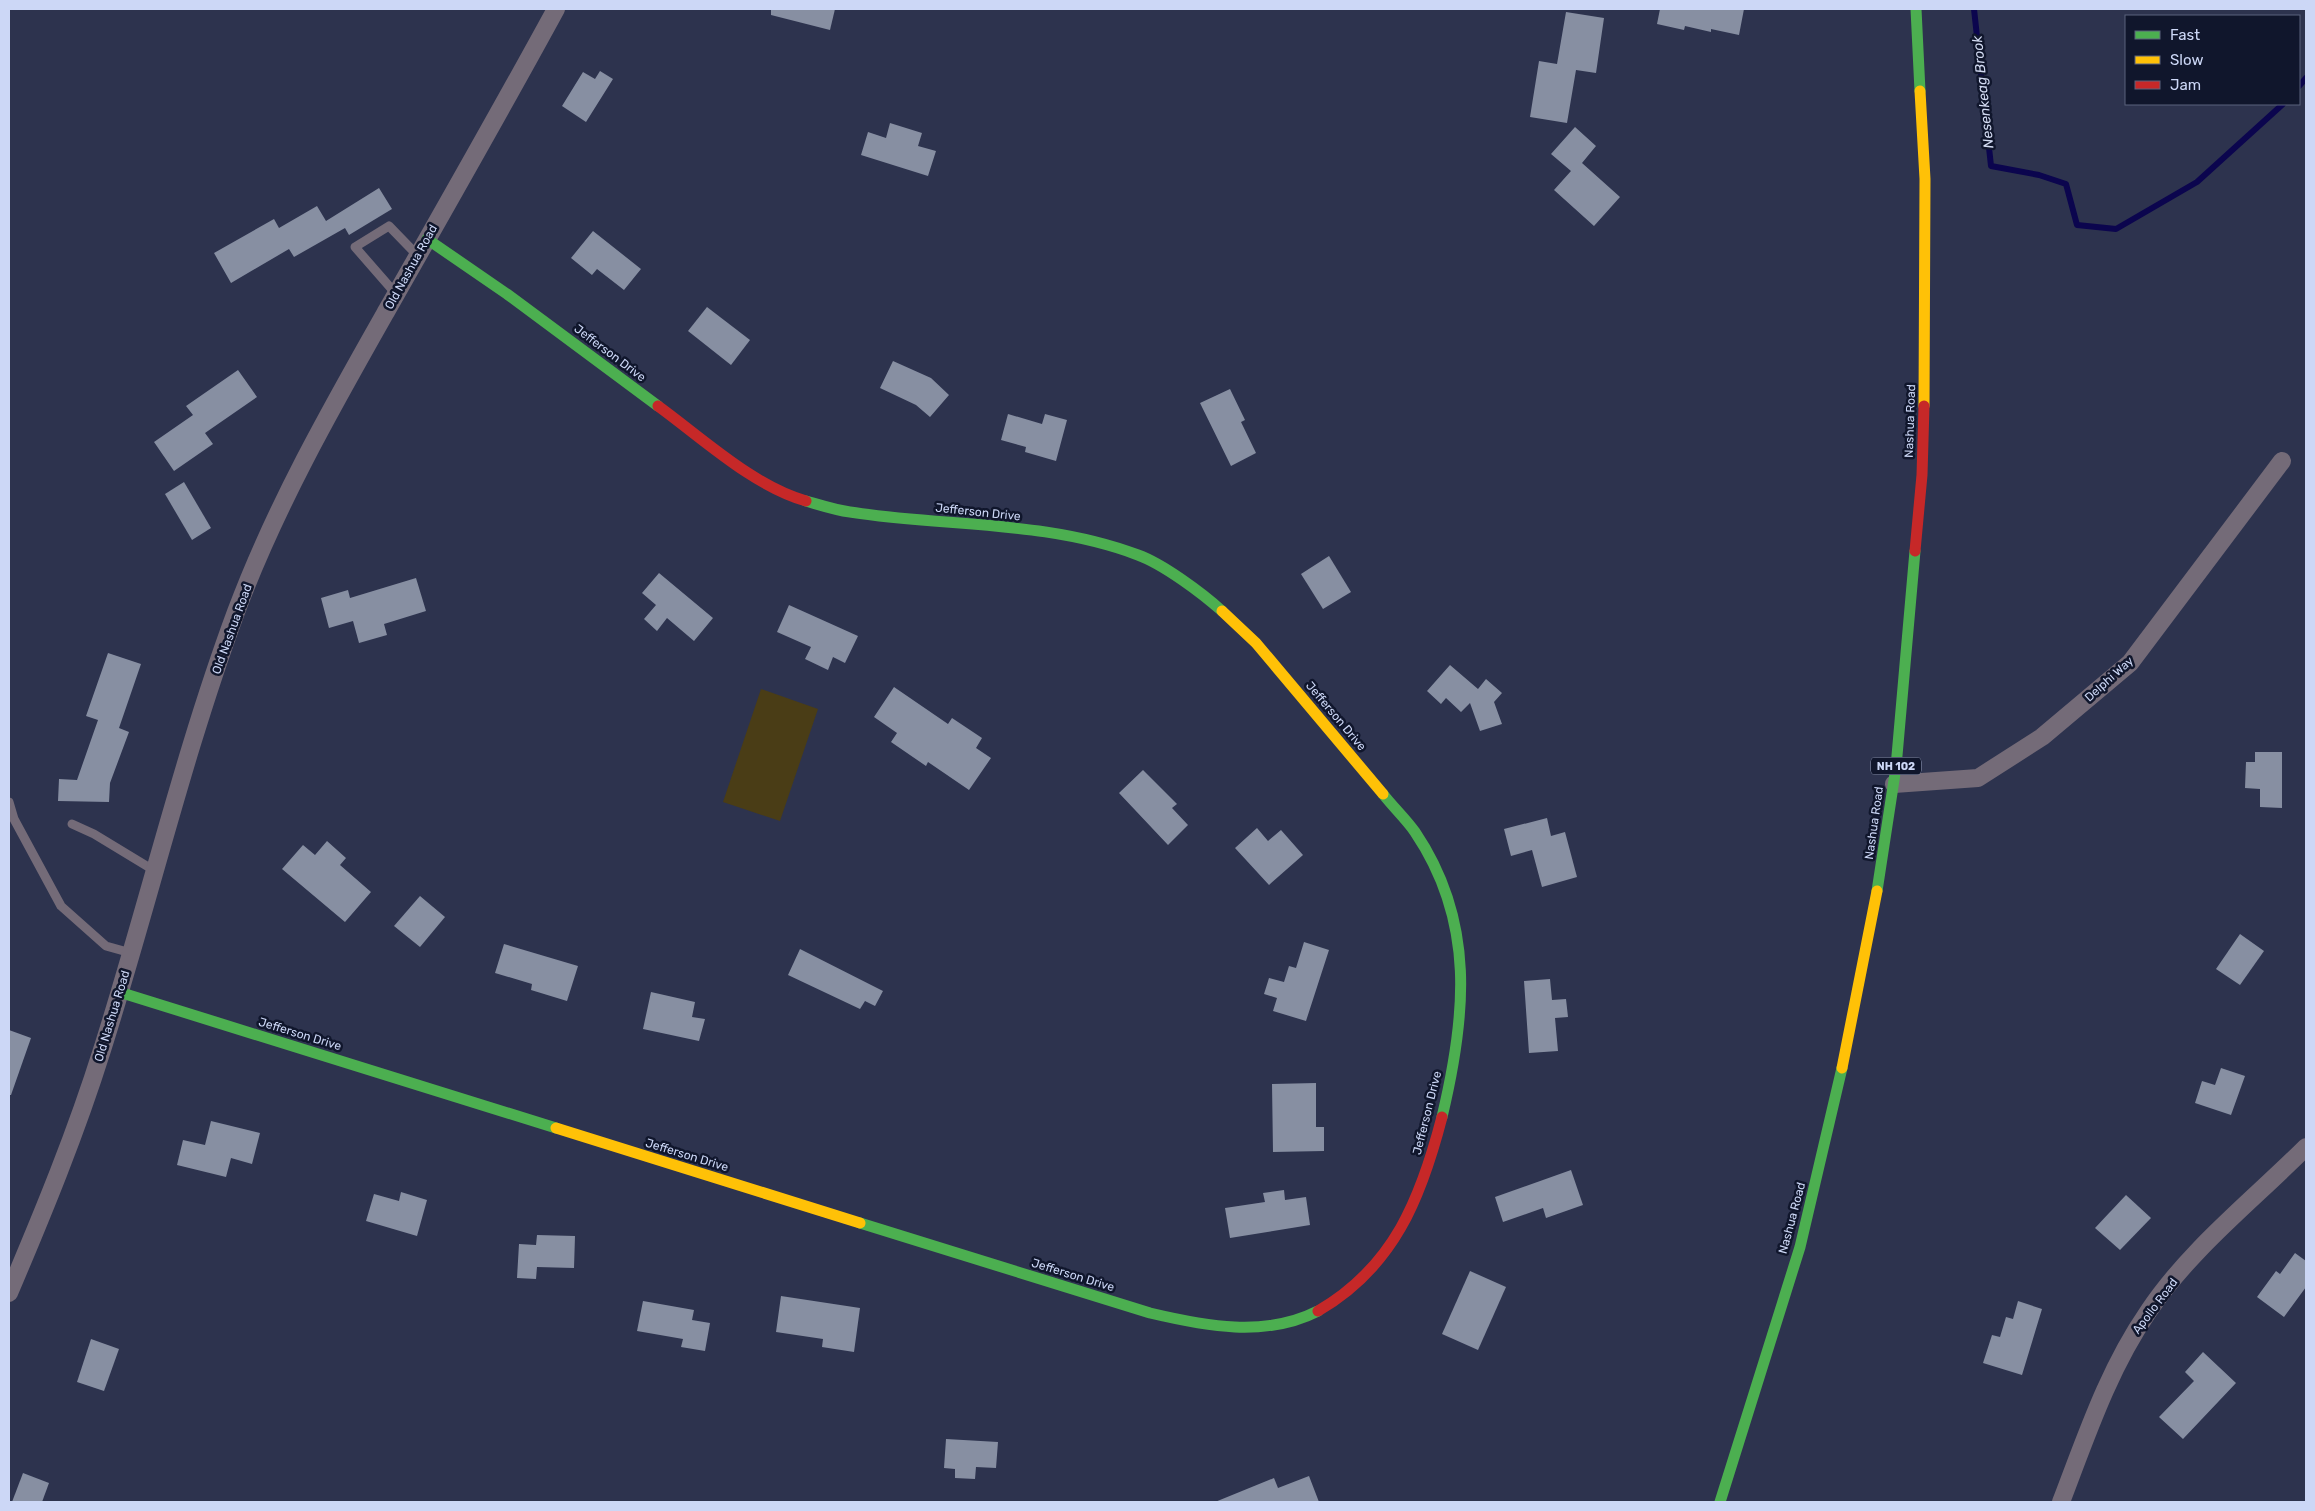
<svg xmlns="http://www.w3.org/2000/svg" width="2315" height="1511" font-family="Rubik,sans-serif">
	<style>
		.green { fill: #4a3d16 }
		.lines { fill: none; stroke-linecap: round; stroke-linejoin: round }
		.stream { stroke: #0b054e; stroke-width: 6 }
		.building { fill: #878fa2 }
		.lane { stroke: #746b78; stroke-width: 9 }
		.street { stroke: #746b78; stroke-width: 18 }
		.fast { stroke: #4caf50; stroke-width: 11 }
		.slow { stroke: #ffc107; stroke-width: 11 }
		.jam { stroke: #c62828; stroke-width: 11 }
		.labels { text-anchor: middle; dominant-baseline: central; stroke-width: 5; stroke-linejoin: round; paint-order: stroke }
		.shield { fill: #10162c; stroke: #949db9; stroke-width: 1 }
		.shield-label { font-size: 11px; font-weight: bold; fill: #ccd7f6 }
		.street-label { font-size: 12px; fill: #ccd7f6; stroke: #10162c }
		.water-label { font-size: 14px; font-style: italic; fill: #d3dbf2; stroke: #10162c }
	</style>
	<rect width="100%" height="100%" fill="#2d334e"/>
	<polygon class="green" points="761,689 818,709 780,821 723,802"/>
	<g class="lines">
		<g class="stream">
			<polyline points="1974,9 1991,166 2039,175 2066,184 2077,225 2116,229 2197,182 2283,104"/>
			<polyline points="2299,86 2306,78"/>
		</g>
	</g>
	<g class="building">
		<polygon points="771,9 835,9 830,30 771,15"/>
		<polygon points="1660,9 1744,9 1739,35 1711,29 1711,32 1685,26 1684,30 1657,24"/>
		<polygon points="1566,12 1604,18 1596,73 1576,70 1567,123 1530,117 1539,61 1557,64"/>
		<polygon points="600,71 613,79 586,122 562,106 583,72 595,79"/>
		<polygon points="890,123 922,133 918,146 936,151 928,176 861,155 868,132 886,138"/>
		<polygon points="1575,127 1596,146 1582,163 1620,197 1594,226 1554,190 1571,171 1551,154"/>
		<polygon points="379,188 392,209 349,235 345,228 294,257 289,249 231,283 214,253 274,219 279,228 317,206 326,221"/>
		<polygon points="593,231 641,269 624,290 597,269 592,275 571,258"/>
		<polygon points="707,307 750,340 731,365 688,331"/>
		<polygon points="893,361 931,378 949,395 930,417 916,405 880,388"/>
		<polygon points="238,370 257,397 205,433 213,444 174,471 154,442 193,415 186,406"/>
		<polygon points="1230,389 1245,420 1241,422 1256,453 1231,466 1200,403"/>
		<polygon points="1008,414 1042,424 1045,414 1067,420 1056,461 1025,452 1026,447 1001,440"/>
		<polygon points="184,482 211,528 192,540 165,494"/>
		<polygon points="1329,556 1351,592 1323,609 1301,574"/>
		<polygon points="659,573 713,618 694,641 667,618 657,631 644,619 656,605 642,593"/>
		<polygon points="416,578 426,611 384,624 387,635 359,643 353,621 329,628 321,598 348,590 350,598"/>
		<polygon points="789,605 858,636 845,663 833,657 828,670 805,659 811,647 777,632"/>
		<polygon points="108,653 141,664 119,728 129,732 110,783 109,802 58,801 59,779 77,780 98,720 86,716"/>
		<polygon points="1450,665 1478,689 1486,679 1502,693 1494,702 1502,724 1480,731 1470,703 1461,712 1446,698 1441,704 1427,691"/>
		<polygon points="894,687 948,724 952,718 982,738 976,748 991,758 969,790 928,762 926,766 891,742 897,733 874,717"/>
		<polygon points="2255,752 2282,752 2282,808 2260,807 2260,789 2245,788 2246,762 2255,762"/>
		<polygon points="1143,770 1177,804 1172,808 1188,825 1168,845 1119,793"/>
		<polygon points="1547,818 1551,836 1565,832 1577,877 1542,887 1532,850 1511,856 1504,829"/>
		<polygon points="1257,828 1268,841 1281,830 1303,855 1269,885 1235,848"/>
		<polygon points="327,841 346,858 340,865 371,892 345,922 282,869 303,845 315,855"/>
		<polygon points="420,896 445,917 420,947 394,926"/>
		<polygon points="2240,934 2264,951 2240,985 2216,969"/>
		<polygon points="1304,942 1329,950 1306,1021 1273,1011 1277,998 1264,994 1269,978 1284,982 1289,966 1296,968"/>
		<polygon points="504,944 578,966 567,1001 531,990 532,984 495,973"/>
		<polygon points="800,949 883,991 875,1006 865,1001 860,1009 788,975"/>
		<polygon points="1550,979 1552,1000 1566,999 1568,1017 1555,1018 1558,1051 1529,1053 1524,981"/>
		<polygon points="651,992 695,1002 692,1017 705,1019 699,1041 643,1029"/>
		<polygon points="9,1030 31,1038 11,1095 9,1095"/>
		<polygon points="2221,1068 2245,1076 2231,1115 2195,1103 2202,1081 2215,1085"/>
		<polygon points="1316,1083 1316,1127 1324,1127 1324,1151 1273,1152 1272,1084"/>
		<polygon points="211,1121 260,1133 252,1164 231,1158 226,1177 177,1165 183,1140 205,1145"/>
		<polygon points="1571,1170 1583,1205 1546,1218 1543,1208 1503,1222 1495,1197"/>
		<polygon points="1284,1190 1285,1200 1306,1197 1310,1225 1230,1238 1225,1208 1265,1202 1263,1193"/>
		<polygon points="401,1192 427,1200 417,1236 366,1221 374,1194 399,1201"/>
		<polygon points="2126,1195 2151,1218 2120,1250 2095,1228"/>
		<polygon points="537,1235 575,1236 574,1268 537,1267 536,1279 517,1278 519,1244 536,1245"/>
		<polygon points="2295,1253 2306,1261 2306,1287 2284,1317 2257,1297 2276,1271 2280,1274"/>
		<polygon points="1470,1271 1506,1287 1478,1350 1442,1334"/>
		<polygon points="781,1296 860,1308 854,1352 822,1347 823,1339 776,1332"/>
		<polygon points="643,1301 694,1310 692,1320 710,1323 705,1351 681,1347 683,1339 637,1331"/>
		<polygon points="2018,1301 2042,1309 2022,1375 1983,1363 1992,1335 2000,1337 2006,1317 2013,1319"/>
		<polygon points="91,1339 119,1349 104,1391 77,1382"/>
		<polygon points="2203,1352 2236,1383 2183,1439 2159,1417 2194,1381 2185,1372"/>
		<polygon points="946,1439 998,1442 996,1468 976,1467 975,1479 955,1478 955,1469 944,1468"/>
		<polygon points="23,1473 49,1483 42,1502 12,1502"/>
		<polygon points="1309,1476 1319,1502 1215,1502 1274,1478 1278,1488"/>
	</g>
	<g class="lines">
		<g class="lane">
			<polyline points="396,294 355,247 389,226 418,256"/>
			<polyline points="9,802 14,819 61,906 106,946 131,953"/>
			<polyline points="72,824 94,834 155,871"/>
		</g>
		<g class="street">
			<polyline points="1894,784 1978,778 2042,737 2130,663 2282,461"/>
			<path d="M9 1293C43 1213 76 1133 102 1050 148 905 183 755 236 612 275 507 332 407 387 310 444 210 501 110 556 9"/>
			<path d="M2061 1502C2086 1437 2108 1370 2148 1312 2190 1249 2253 1200 2306 1147"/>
		</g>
		<g class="fast">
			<polyline points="1916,9 1920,91"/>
			<polyline points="427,239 507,294 658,406"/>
			<path d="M806 501C820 505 835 510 850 512 945 527 1046 520 1138 555 1163 564 1202 593 1222 611"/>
			<path d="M1383 794C1393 807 1406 819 1415 832 1476 922 1466 1017 1442 1117"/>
			<polyline points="1877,891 1896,767 1915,551"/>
			<polyline points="119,992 556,1128"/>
			<path d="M860 1223 1150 1313C1205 1326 1265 1338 1318 1311"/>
			<polyline points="1720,1502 1800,1247 1842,1068"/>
		</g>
		<g class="slow">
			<polyline points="1920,91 1925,179 1924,406"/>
			<polyline points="1222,611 1256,643 1383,794"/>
			<polyline points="1842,1068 1877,891"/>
			<polyline points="556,1128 860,1223"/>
		</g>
		<g class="jam">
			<path d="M658 406C702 438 753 486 806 501"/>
			<polyline points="1915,551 1922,475 1924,406"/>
			<path d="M1318 1311C1394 1267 1421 1198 1442 1117"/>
		</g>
	</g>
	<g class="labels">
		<rect class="shield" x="1871" y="757.5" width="50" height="17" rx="4"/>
		<g class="shield-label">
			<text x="1896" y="766">NH 102</text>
		</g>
		<g class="street-label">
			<text transform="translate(411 267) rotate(-61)">Old Nashua Road</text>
			<text transform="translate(610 353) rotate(37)">Jefferson Drive</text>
			<text transform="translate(1910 421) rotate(-88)">Nashua Road</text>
			<text transform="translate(978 512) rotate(6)">Jefferson Drive</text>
			<text transform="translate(232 629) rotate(-70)">Old Nashua Road</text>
			<text transform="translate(2109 679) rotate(-42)">Delphi Way</text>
			<text transform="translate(1336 716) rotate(50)">Jefferson Drive</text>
			<text transform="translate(1874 823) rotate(-82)">Nashua Road</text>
			<text transform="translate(112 1016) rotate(-73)">Old Nashua Road</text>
			<text transform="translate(300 1034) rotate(17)">Jefferson Drive</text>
			<text transform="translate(1427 1113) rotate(-76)">Jefferson Drive</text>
			<text transform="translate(687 1155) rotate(17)">Jefferson Drive</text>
			<text transform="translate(1792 1218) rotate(-75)">Nashua Road</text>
			<text transform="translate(1073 1275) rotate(17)">Jefferson Drive</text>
			<text transform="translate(2155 1306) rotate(-53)">Apollo Road</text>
		</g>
		<g class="water-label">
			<text transform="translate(1983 92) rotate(-96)">Nesenkeag Brook</text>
		</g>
	</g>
	<rect width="2315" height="1511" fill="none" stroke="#ccd7f6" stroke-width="20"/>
	<rect x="2125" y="15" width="175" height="90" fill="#10162c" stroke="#5b637d"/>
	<rect x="2135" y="31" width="25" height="8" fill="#4caf50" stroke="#5b637d"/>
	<text x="2170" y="40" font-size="15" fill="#ccd7f6">Fast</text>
	<rect x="2135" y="56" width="25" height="8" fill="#ffc107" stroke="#5b637d"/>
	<text x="2170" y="65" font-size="15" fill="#ccd7f6">Slow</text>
	<rect x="2135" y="81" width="25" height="8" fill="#c62828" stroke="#5b637d"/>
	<text x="2170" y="90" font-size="15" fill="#ccd7f6">Jam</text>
</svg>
